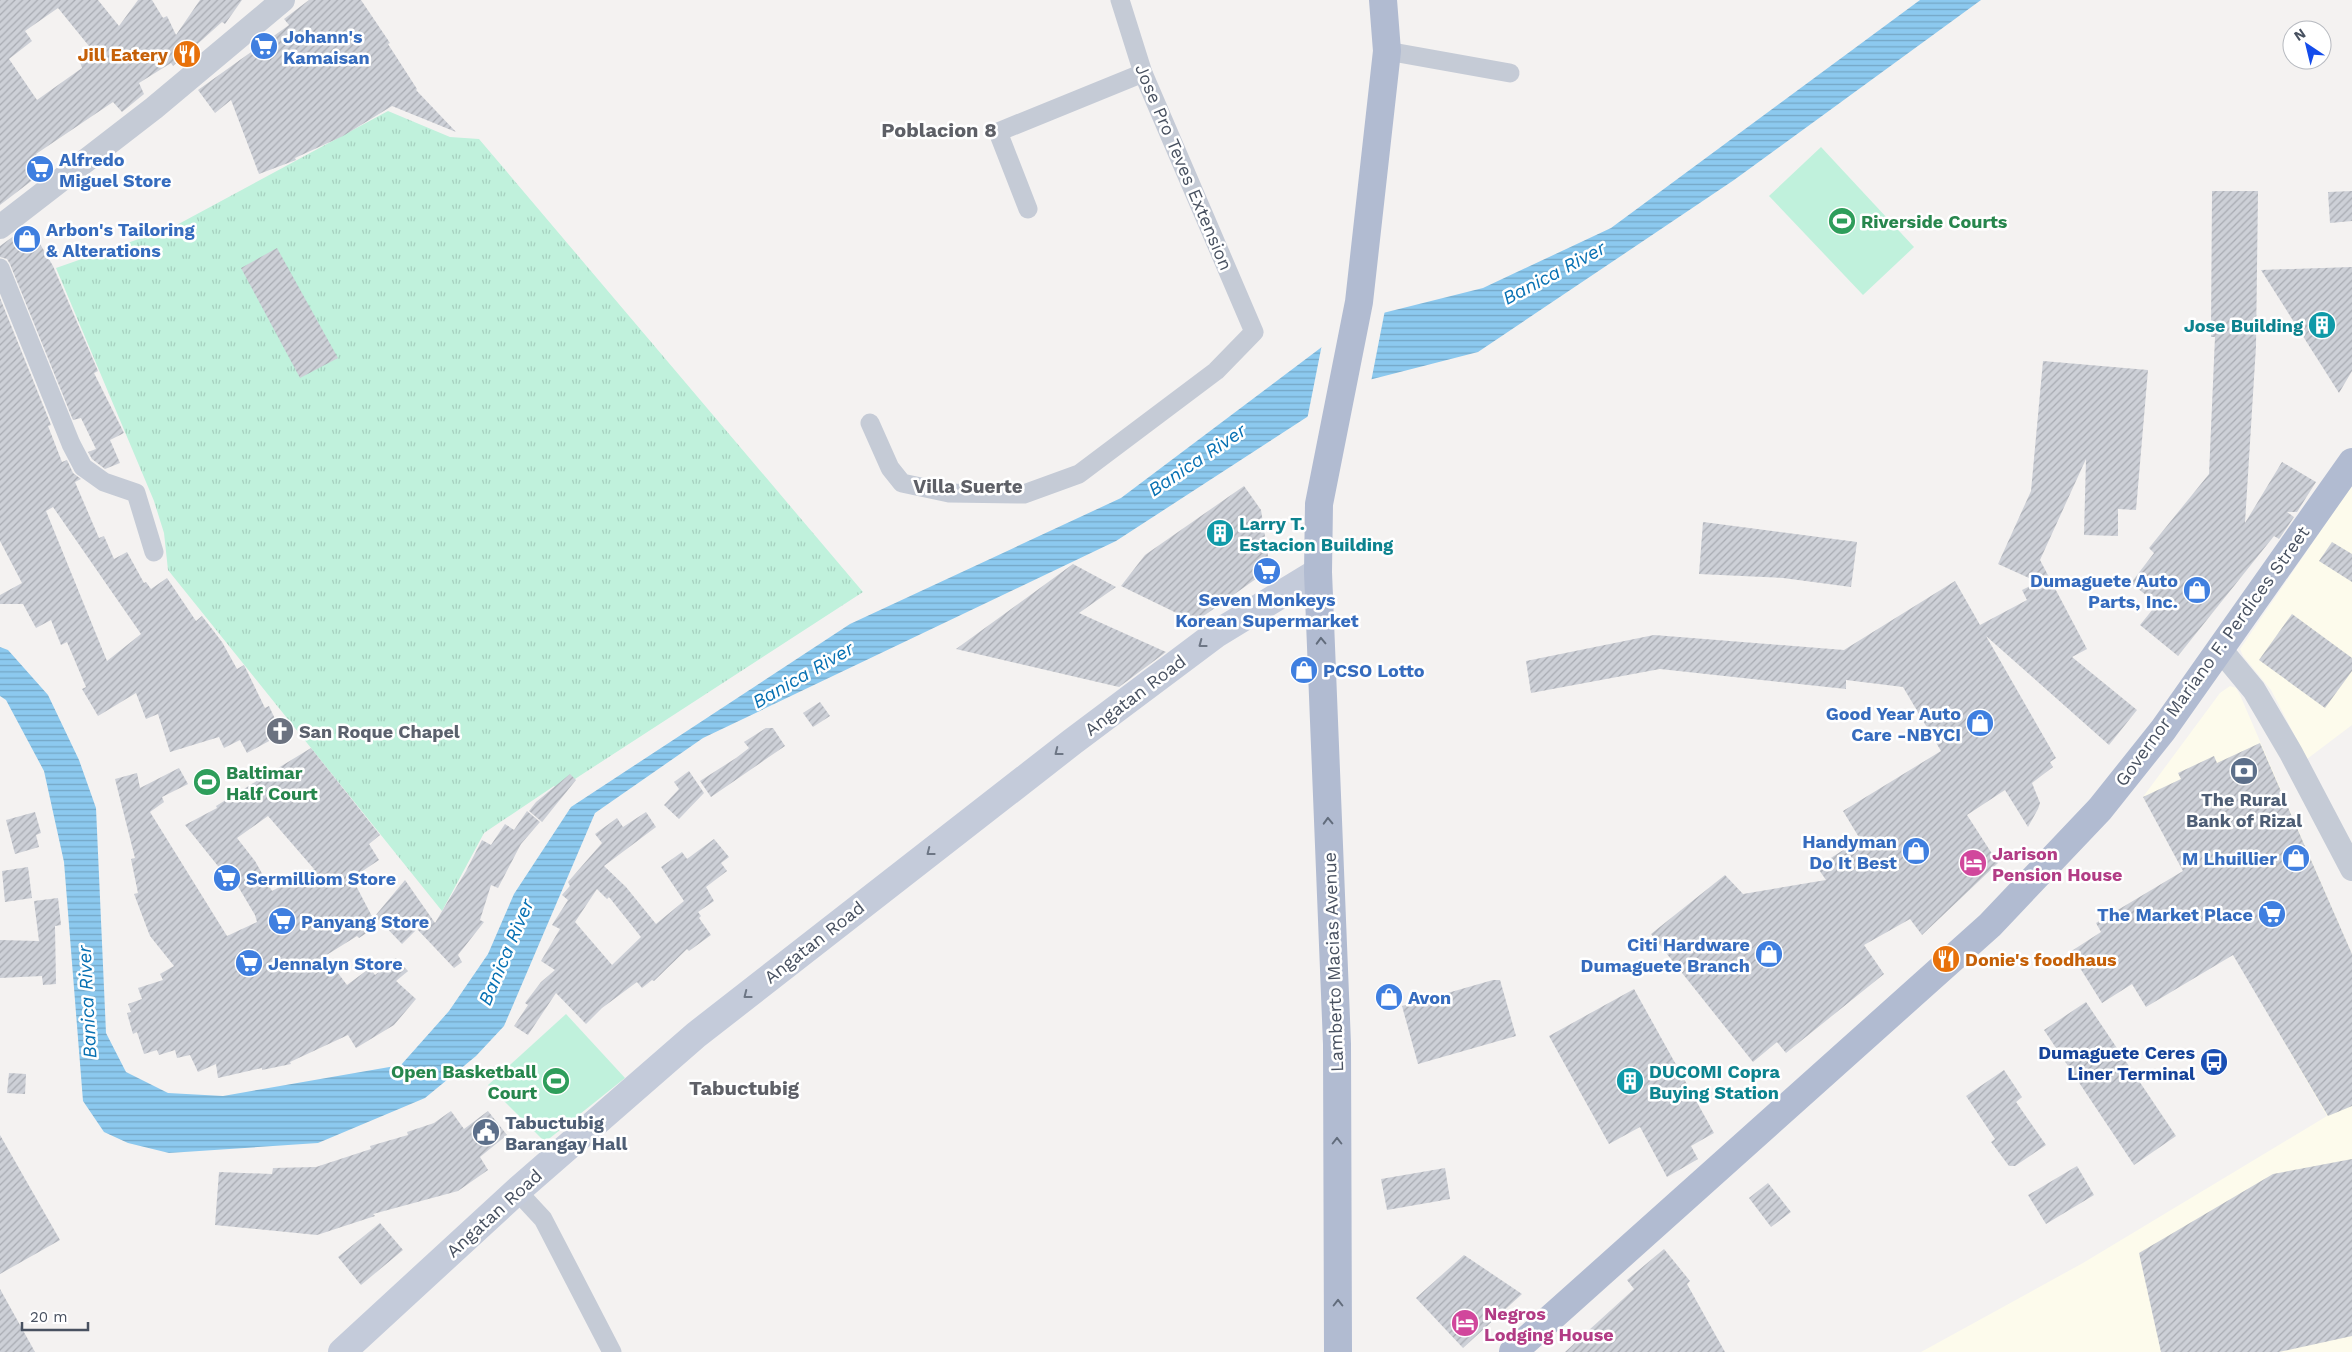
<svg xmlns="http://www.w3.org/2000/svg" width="2352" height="1352" font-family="'Work Sans',sans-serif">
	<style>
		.commercial { fill: #fdfbec }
		.grass { fill: url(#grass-tufts) }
		.park { fill: #c0f1dc }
		.water { fill: url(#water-rules) }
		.pier { fill: #f4f2f1 }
		.building { fill: url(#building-hatch); fill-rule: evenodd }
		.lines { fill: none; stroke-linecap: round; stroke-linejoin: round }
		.minor { stroke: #c5cbd6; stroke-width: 19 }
		.tertiary { stroke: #c5cbd6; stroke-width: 24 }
		.secondary { stroke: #c4cbda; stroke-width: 28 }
		.primary { stroke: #b1bbd1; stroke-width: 28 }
		.oneway { stroke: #626c7c }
		.oneway2 { stroke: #6d7685 }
		.labels { text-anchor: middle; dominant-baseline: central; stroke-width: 5; stroke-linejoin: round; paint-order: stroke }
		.shop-label { font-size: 18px; font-weight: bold; fill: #366cbe; stroke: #fff; text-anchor: start }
		.food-label { font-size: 18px; font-weight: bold; fill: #c56008; stroke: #fff; text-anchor: end }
		.street-label { font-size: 18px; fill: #485160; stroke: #fff }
		.leisure-label { font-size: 18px; font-weight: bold; fill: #27864d; stroke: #fff; text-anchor: start }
		.culture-label { font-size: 18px; font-weight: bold; fill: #0d838f; stroke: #fff; text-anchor: start }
		.worship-label { font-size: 18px; font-weight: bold; fill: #5b616d; stroke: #fff; text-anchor: start }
		.service-label { font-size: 18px; font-weight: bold; fill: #4e5e75; stroke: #fff }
		.hotel-label { font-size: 18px; font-weight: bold; fill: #b23c85; stroke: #fff; text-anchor: start }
		.transit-label { font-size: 18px; font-weight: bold; fill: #164399; stroke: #fff; text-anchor: end }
		.water-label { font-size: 19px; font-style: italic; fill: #0871b3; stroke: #fff }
		.neighbourhood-label { font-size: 19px; font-weight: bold; fill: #5e6067; stroke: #fff }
		.quarter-label { font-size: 20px; font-weight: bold; fill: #5e6067; stroke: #fff }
	</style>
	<defs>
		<pattern id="grass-tufts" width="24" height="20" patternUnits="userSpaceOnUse" patternTransform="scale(1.25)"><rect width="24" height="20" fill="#c0f1dc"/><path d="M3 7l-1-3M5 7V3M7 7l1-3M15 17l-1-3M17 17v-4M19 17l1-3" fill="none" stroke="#a6d0bf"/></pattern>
		<pattern id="water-rules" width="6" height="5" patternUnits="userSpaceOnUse" patternTransform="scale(1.25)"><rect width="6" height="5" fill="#8cc9ef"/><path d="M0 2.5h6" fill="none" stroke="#74a6c5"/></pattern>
		<pattern id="building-hatch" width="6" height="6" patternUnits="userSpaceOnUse" patternTransform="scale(1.25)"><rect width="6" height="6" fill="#cdd0d7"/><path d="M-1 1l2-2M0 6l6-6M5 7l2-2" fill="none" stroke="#a8abb2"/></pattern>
	</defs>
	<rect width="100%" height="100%" fill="#f4f2f1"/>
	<g class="commercial">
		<polygon points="2352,485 2352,725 2307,759 2271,690 2243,656 2240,649"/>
		<polygon points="2230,686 2236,688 2240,695 2352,954 2352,1352 1921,1352 2083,1263 2327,1116 2143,797 2220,693"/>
	</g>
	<polygon class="grass" points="388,111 450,137 479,139 863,592 558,790 554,786 484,833 442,911 168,570 164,533 154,501 56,268 173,227"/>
	<g class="park">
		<polygon points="1821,147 1914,247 1863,295 1769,196"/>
		<polygon points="566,1014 625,1078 545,1142 488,1085"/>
	</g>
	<polygon class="water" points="1920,0 1981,0 1734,180 1478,352 1361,382 1116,541 703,738 595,813 504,1026 476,1056 425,1098 318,1143 169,1153 128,1143 104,1132 83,1101 64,862 44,771 6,700 0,696 0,647 8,650 48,695 79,760 96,808 106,1033 126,1072 168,1093 223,1096 401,1065 449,1011 488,954 514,894 571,807 850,624 1121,498 1359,319 1483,288 1611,228"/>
	<polygon class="pier" points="1385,310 1371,382 1362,384 1307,420 1322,344 1358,317"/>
	<g class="building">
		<path d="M0 0H98L119 26 138 0H152L163 18 167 16 176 35 200 0H242L225 24 222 22 173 66 171 63 139 83 144 94 122 112 113 102 36 154 47 169 0 205ZM58 8 93 51 80 62 82 68 37 100 9 59 32 41 25 31Z"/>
		<polygon points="309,0 361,0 390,43 388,44 417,89 416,90 456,132 392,106 343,136 295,158 296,160 259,174 231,100 215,113 198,90 289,25 284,19"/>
		<polygon points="2212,191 2258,191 2256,346 2245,523 2282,462 2316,482 2297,512 2287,512 2294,517 2279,539 2274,536 2178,656 2140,625 2157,604 2131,583 2154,553 2149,548 2209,474 2215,337 2211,337"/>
		<polygon points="2352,191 2352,221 2330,223 2328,192"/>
		<polygon points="29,225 53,266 98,371 94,373 124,433 110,440 120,463 105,469 92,459 88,452 96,449 81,418 73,420 10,264 7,259 0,257 0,246"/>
		<polygon points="277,248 338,358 300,378 241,268"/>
		<polygon points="2352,267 2352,371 2339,393 2261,270"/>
		<path d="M0 298 51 425 48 426 62 462 67 460 73 473 81 479 75 482 99 538 104 536 114 559 127 552 144 583 146 582 151 589 167 578 196 621 202 616 222 642 237 669 244 665 265 708 269 706 282 734 247 753 240 740 224 748 219 737 170 752 158 714 146 719 136 693 98 716 82 689 86 687 67 642 61 645 51 620 36 628 23 604H0V595L22 583 0 541ZM53 507 141 634 107 661 46 511Z"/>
		<polygon points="2043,361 2148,370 2136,510 2118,509 2118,536 2084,535 2086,459 2040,560 2087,649 2072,657 2137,710 2109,745 1986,636 2056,758 2050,762 2053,767 2032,783 2040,803 2038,809 2028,827 2005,790 1967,815 1998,863 1922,935 1910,919 1864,945 1884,974 1786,1053 1777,1042 1753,1062 1651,934 1725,875 1743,894 1826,880 1817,867 1860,839 1843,811 1941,751 1903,687 1846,680 1846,689 1660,669 1531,693 1526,661 1654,635 1844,650 1955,581 1980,625 2027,600 2022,590 2038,582 1998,564 2031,491"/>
		<polygon points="1244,486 1261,510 1270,569 1195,622 1121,586 1145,555"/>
		<polygon points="1703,522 1857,542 1851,587 1783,578 1699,574"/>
		<polygon points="2332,542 2352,554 2352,582 2319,561"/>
		<polygon points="1073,564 1116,587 1079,613 1166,652 1119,687 956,649"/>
		<polygon points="2292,614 2352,658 2352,671 2325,708 2259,660"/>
		<polygon points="820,702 830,716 813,727 803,713"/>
		<polygon points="766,728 773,728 785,746 711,797 700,781 736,758 749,748 744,742"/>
		<polygon points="2260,743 2352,954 2352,1106 2328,1116 2233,955 2146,1007 2132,984 2102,1003 2070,952 2101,932 2096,923 2183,871 2143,797 2181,779 2178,773 2214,756 2217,763"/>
		<path d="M311 748 380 835 369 844 379 860 352 878 377 926 359 938 357 936 325 956 347 985 370 968 375 975 396 958 408 971 396 981 416 999 394 1025 356 1048 348 1035 290 1062 291 1064 262 1070V1068L218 1078 216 1064 198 1072 190 1055 177 1058 175 1050 159 1055 157 1050 144 1054 137 1032 133 1034 127 1013 131 1012 128 1004 142 999 138 988 163 980 160 974 174 966 150 936 134 894 138 893 131 859 135 858 115 779 137 773 140 788 179 768 188 784 162 797 164 802 150 812 227 936 257 922 255 915 233 878 230 881 185 825 217 808 216 806ZM268 816 314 869 272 891 255 861 237 838Z"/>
		<polygon points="689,771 704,793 679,819 664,805 679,789 674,782"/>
		<polygon points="570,774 576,780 542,822 529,811 536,802"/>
		<polygon points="527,811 540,822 521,844 498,888 491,885 480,920 484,922 458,955 462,962 454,968 417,929 402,944 375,916 405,880 435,923 466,871 482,840 491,845 505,824 514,830"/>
		<polygon points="35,812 41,833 36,835 39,847 15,854 6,820"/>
		<path d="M646 812 656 827 604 866 626 887 656 924 684 901 661 867 682 852 687 859 714 839 729 857 721 863 727 871 706 887 714 901 698 912 701 916 699 918 711 935 689 951 687 949 654 981 652 980 642 988 637 982 602 1008 586 1024 556 993 528 1035 514 1026 528 1005 525 1003 541 982 555 970 541 961 560 929 552 925 568 900 562 895 570 886 568 882 602 843 595 834 617 818 623 827ZM597 889 607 899 609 897 641 937 612 965 575 922Z"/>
		<polygon points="28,867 32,898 5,902 2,871"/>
		<polygon points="58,898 61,925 55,926 56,984 43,985 42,976 0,978 0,940 39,941 34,901"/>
		<polygon points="1493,980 1500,980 1516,1036 1418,1064 1402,1006"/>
		<polygon points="1634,989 1714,1133 1691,1146 1698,1159 1667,1177 1640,1127 1609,1144 1549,1036"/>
		<polygon points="2086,1002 2176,1136 2134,1165 2044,1030"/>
		<polygon points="2004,1070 2022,1097 2016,1102 2046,1145 2015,1166 2009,1166 1991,1142 1995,1139 1966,1096"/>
		<polygon points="9,1073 26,1074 25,1094 7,1093"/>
		<polygon points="451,1111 464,1129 488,1111 507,1135 480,1157 488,1170 458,1191 373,1214 375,1216 317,1235 215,1225 219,1172 272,1174 273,1168 316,1167 371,1149 370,1146 408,1135 407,1132 434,1123"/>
		<polygon points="0,1135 60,1240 0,1274"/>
		<polygon points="2352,1159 2352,1336 2279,1352 2161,1352 2139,1253 2273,1174"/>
		<polygon points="2077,1166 2094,1195 2046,1224 2028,1195"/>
		<polygon points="1445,1168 1450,1199 1387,1210 1381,1179"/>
		<polygon points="1768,1183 1791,1212 1771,1227 1749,1198"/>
		<polygon points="380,1223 403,1250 361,1285 338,1257"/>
		<polygon points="1664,1249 1690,1281 1687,1284 1725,1352 1565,1352 1634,1289 1627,1280"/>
		<polygon points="1464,1255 1522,1294 1463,1348 1416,1298"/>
		<polygon points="0,1289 35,1352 0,1352"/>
	</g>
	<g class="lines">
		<g class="minor">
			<polyline points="1387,51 1510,73"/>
			<polyline points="1028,209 998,132 1143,73"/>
			<polyline points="0,268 71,444 83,467 104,482 136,493 154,552"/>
			<polyline points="870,423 890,468 902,483 949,493 1024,494 1079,474 1216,371 1254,332 1143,73 1120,0"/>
			<polyline points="517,1191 543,1219 612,1352"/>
		</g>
		<g class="tertiary">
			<polyline points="0,227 154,108 283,0"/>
			<polyline points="2220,649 2254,690 2291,753 2352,869"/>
		</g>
		<polyline class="secondary" points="342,1352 517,1191 696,1035 1072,742 1216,634 1318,572"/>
		<g class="primary">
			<polyline points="1338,1352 1337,1044 1318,572 1319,504 1359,302 1387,51 1383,0"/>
			<polyline points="1513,1352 1990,925 2100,809 2163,730 2352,462"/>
		</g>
	</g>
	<defs><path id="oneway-chevron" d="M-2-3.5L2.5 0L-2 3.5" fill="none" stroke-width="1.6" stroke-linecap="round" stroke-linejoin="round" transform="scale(1.25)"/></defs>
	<g class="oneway">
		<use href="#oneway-chevron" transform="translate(1321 641) rotate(-92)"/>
		<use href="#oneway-chevron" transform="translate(1328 821) rotate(-92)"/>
		<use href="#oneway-chevron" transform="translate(1337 1141) rotate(-90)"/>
		<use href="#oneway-chevron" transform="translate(1338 1303) rotate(-90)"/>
	</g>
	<g class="oneway2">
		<use href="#oneway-chevron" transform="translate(1202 644) rotate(143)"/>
		<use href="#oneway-chevron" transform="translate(1058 752) rotate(142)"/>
		<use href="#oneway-chevron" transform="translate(930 852) rotate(142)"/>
		<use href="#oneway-chevron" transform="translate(747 995) rotate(142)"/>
	</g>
	<defs>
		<symbol id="supermarket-disc" viewBox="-11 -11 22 22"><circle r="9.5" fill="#3f7fe0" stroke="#fff"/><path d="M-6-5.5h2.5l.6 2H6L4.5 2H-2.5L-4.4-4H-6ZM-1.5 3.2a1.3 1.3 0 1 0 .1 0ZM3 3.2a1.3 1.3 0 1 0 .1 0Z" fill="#fff"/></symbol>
		<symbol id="restaurant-disc" viewBox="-11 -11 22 22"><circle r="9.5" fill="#e8710a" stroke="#fff"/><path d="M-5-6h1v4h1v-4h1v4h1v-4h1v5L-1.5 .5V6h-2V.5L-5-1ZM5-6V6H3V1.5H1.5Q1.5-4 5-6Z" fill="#fff"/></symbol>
		<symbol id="stadium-disc" viewBox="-11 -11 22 22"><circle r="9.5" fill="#2e9e5b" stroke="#fff"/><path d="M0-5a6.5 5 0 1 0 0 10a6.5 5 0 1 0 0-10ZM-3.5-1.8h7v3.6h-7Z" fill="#fff"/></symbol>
		<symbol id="shop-disc" viewBox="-11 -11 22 22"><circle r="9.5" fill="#3f7fe0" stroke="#fff"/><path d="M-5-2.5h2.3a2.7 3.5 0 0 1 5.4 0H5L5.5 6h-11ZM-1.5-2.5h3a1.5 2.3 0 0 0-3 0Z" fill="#fff"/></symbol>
		<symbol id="building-disc" viewBox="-11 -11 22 22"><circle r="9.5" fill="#0f9aa8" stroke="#fff"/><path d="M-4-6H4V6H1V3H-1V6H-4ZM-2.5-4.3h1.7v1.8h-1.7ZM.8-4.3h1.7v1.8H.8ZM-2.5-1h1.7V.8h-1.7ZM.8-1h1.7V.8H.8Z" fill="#fff"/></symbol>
		<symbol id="church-disc" viewBox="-11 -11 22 22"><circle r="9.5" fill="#6b7280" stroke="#fff"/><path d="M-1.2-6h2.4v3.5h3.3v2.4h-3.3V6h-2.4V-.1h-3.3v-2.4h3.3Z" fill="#fff"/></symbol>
		<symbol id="bank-disc" viewBox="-11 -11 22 22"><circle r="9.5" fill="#5c6f8a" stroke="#fff"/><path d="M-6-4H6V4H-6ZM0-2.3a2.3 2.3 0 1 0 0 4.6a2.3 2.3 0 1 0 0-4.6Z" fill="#fff"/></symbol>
		<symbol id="hotel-disc" viewBox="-11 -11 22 22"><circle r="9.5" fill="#d1479c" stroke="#fff"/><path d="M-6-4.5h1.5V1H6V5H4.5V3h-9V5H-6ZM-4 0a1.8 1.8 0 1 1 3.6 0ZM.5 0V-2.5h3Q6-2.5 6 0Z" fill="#fff"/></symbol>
		<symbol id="bus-disc" viewBox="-11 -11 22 22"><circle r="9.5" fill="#1a4fb4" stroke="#fff"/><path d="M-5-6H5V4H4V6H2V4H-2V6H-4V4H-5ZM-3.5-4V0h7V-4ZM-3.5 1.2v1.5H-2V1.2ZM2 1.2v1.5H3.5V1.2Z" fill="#fff"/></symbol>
		<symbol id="civic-disc" viewBox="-11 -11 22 22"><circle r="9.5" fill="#5c6f8a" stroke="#fff"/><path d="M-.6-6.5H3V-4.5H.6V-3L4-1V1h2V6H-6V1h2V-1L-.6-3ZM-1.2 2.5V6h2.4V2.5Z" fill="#fff"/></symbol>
	</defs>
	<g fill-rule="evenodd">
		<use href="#supermarket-disc" x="248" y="30" width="32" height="32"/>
		<use href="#restaurant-disc" x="171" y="38" width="32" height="32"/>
		<use href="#supermarket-disc" x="24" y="153" width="32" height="32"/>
		<use href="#stadium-disc" x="1826" y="205" width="32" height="32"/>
		<use href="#shop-disc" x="11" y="223" width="32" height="32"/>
		<use href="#building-disc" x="2306" y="309" width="32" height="32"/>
		<use href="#building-disc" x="1204" y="517" width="32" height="32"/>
		<use href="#supermarket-disc" x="1251" y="555" width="32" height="32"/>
		<use href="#shop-disc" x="2181" y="574" width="32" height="32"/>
		<use href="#shop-disc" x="1288" y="654" width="32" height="32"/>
		<use href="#shop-disc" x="1964" y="707" width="32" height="32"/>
		<use href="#church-disc" x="264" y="715" width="32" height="32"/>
		<use href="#bank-disc" x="2228" y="755" width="32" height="32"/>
		<use href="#stadium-disc" x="191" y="766" width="32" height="32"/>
		<use href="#shop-disc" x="1900" y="835" width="32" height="32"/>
		<use href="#shop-disc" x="2280" y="842" width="32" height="32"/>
		<use href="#hotel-disc" x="1957" y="847" width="32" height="32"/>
		<use href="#supermarket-disc" x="211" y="862" width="32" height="32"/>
		<use href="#supermarket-disc" x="2256" y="898" width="32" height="32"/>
		<use href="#supermarket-disc" x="266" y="905" width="32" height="32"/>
		<use href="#shop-disc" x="1753" y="938" width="32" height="32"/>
		<use href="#restaurant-disc" x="1930" y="943" width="32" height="32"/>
		<use href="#supermarket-disc" x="233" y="947" width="32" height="32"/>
		<use href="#shop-disc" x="1373" y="981" width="32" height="32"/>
		<use href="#bus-disc" x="2198" y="1046" width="32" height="32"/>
		<use href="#stadium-disc" x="540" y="1065" width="32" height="32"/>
		<use href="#building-disc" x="1614" y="1065" width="32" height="32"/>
		<use href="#civic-disc" x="470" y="1116" width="32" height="32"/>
		<use href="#hotel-disc" x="1449" y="1307" width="32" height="32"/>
	</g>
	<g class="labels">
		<g class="shop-label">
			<text x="283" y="36">Johann's<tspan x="283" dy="21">Kamaisan</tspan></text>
			<text x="59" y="159">Alfredo<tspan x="59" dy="21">Miguel Store</tspan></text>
			<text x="46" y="229">Arbon's Tailoring<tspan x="46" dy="21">&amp; Alterations</tspan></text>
			<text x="2178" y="580" text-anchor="end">Dumaguete Auto<tspan x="2178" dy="21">Parts, Inc.</tspan></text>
			<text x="1267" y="599" text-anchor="middle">Seven Monkeys<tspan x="1267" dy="21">Korean Supermarket</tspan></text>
			<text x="1323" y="670">PCSO Lotto</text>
			<text x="1961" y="713" text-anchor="end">Good Year Auto<tspan x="1961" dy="21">Care -NBYCI</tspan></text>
			<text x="1897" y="841" text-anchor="end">Handyman<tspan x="1897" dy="21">Do It Best</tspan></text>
			<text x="2277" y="858" text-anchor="end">M Lhuillier</text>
			<text x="246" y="878">Sermilliom Store</text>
			<text x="2253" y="914" text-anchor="end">The Market Place</text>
			<text x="301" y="921">Panyang Store</text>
			<text x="1750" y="944" text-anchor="end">Citi Hardware<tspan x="1750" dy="21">Dumaguete Branch</tspan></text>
			<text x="268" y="963">Jennalyn Store</text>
			<text x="1408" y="997">Avon</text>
		</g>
		<g class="food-label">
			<text x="168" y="54">Jill Eatery</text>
			<text x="1965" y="959" text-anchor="start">Donie's foodhaus</text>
		</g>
		<g class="street-label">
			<text transform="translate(1184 167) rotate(67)">Jose Pro Teves Extension</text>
			<text transform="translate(2212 656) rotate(-54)">Governor Mariano F. Perdices Street</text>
			<text transform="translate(1135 695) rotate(-37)">Angatan Road</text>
			<text transform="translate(814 942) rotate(-38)">Angatan Road</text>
			<text transform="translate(1333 962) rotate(-92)">Lamberto Macias Avenue</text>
			<text transform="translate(494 1213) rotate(-42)">Angatan Road</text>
		</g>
		<g class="leisure-label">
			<text x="1861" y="221">Riverside Courts</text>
			<text x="226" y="772">Baltimar<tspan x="226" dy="21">Half Court</tspan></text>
			<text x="537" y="1071" text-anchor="end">Open Basketball<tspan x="537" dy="21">Court</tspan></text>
		</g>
		<g class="culture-label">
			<text x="2303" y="325" text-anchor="end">Jose Building</text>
			<text x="1239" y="523">Larry T.<tspan x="1239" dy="21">Estacion Building</tspan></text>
			<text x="1649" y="1071">DUCOMI Copra<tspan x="1649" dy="21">Buying Station</tspan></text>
		</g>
		<g class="worship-label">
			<text x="299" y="731">San Roque Chapel</text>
		</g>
		<g class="service-label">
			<text x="2244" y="799">The Rural<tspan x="2244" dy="21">Bank of Rizal</tspan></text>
			<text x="505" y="1122" text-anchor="start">Tabuctubig<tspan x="505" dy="21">Barangay Hall</tspan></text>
		</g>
		<g class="hotel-label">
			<text x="1992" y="853">Jarison<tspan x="1992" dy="21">Pension House</tspan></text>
			<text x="1484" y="1313">Negros<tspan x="1484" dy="21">Lodging House</tspan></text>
		</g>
		<g class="transit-label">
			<text x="2195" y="1052">Dumaguete Ceres<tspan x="2195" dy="21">Liner Terminal</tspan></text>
		</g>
		<g class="water-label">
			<text transform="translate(1554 273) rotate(-28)">Banica River</text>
			<text transform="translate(1197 460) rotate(-34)">Banica River</text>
			<text transform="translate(803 675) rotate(-30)">Banica River</text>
			<text transform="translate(506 952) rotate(-67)">Banica River</text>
			<text transform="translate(87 1002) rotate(-93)">Banica River</text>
		</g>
		<g class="neighbourhood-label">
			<text x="968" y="486">Villa Suerte</text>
		</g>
		<g class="quarter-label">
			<text x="939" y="130">Poblacion 8</text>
			<text x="744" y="1088">Tabuctubig</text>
		</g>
	</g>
	<g transform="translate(2307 45) rotate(325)"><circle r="24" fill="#ffffff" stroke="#b6b9bf"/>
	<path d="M0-4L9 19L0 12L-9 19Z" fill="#144ceb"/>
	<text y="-8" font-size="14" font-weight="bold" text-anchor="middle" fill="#485160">N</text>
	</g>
	<path d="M22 1322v8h66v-8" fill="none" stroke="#485160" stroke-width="2.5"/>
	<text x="30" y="1322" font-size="15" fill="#485160" stroke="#ffffff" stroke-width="4" paint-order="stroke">20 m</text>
</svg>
